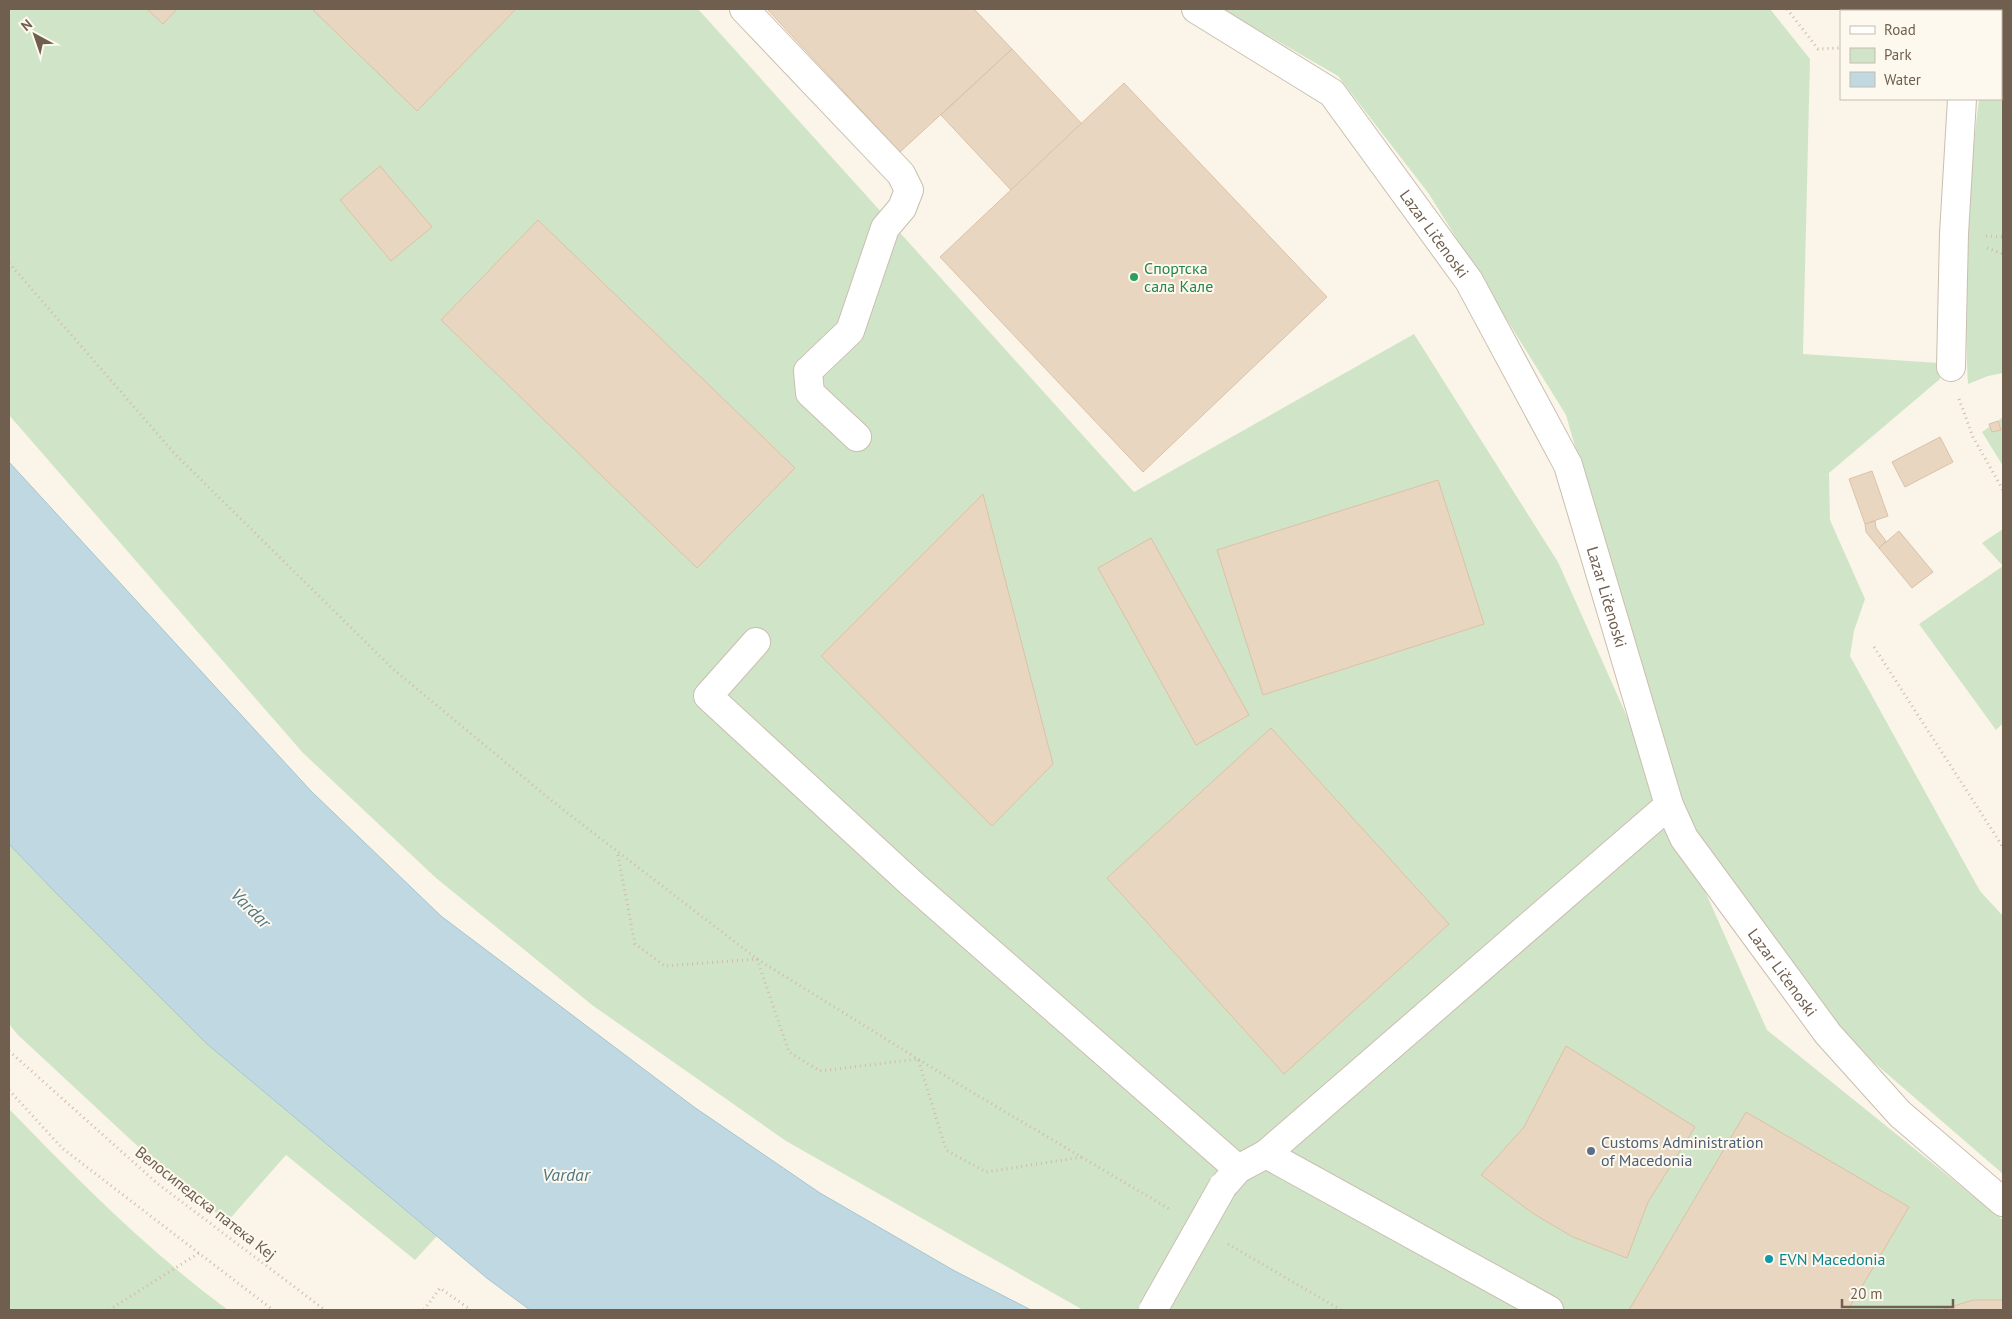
<svg xmlns="http://www.w3.org/2000/svg" width="2012" height="1319" font-family="'PT Sans',sans-serif">
	<style>
		.green { fill: #d0e5c8 }
		.water { fill: #bfd8e1; stroke: #a6c5d1 }
		.building { fill: #e9d6c1; stroke: #dcc1a5 }
		.lines { fill: none; stroke-linecap: round; stroke-linejoin: round }
		.minor-casing { stroke: #cabeaf; stroke-width: 30 }
		.path { stroke: #d0bba6; stroke-width: 3; stroke-dasharray: 1 4; stroke-linecap: butt }
		.minor { stroke: #fff; stroke-width: 28 }
		.minor-bridge-casing { stroke: #cabeaf; stroke-width: 30; stroke-linecap: butt }
		.minor-bridge { stroke: #fff; stroke-width: 28 }
		.leisure-dot { fill: #2e9e5b; stroke: #fdf9ee; stroke-width: 2 }
		.service-dot { fill: #5c6f8a; stroke: #fdf9ee; stroke-width: 2 }
		.culture-dot { fill: #0f9aa8; stroke: #fdf9ee; stroke-width: 2 }
		.labels { text-anchor: middle; dominant-baseline: central; stroke-width: 4; stroke-linejoin: round; paint-order: stroke }
		.street-label { font-size: 16px; fill: #705f4f; stroke: #fdf9ee }
		.leisure-label { font-size: 16px; fill: #27864d; stroke: #fdf9ee; text-anchor: start }
		.service-label { font-size: 16px; fill: #4e5e75; stroke: #fdf9ee; text-anchor: start }
		.culture-label { font-size: 16px; fill: #0d838f; stroke: #fdf9ee; text-anchor: start }
		.water-label { font-size: 18px; font-style: italic; fill: #4f7887; stroke: #fdf9ee }
	</style>
	<rect width="100%" height="100%" fill="#faf5e8"/>
	<g class="green">
		<polygon points="9,9 698,9 1134,492 1414,334 1558,562 1767,1030 2003,1220 2003,1310 1083,1310 786,1141 592,1005 436,878 303,753 9,415"/>
		<polygon points="1222,9 1770,9 1810,59 1803,354 1939,363 1940,379 1829,473 1830,520 1865,599 1854,631 1850,656 1980,891 2003,916 2003,1174 1841,1034 1669,805 1633,648 1566,415 1429,194 1338,76"/>
		<path d="M2003 25V373L1988 376 1968 384C1966 351 1966 318 1967 285 1967 222 1971 161 1979 99H2001V29Z"/>
		<polygon points="2003,417 2003,466 1982,432"/>
		<polygon points="2003,529 2003,723 1996,730 1919,624 2003,566 1982,543"/>
		<polygon points="9,844 54,891 207,1044 437,1236 415,1260 286,1155 227,1222 145,1153 18,1035 9,1024"/>
		<path d="M9 1109C78 1180 148 1251 228 1310H9Z"/>
	</g>
	<polygon class="water" points="9,462 311,791 441,916 694,1107 820,1193 953,1270 1031,1310 530,1310 488,1279 207,1044 54,891 9,844"/>
	<g class="building">
		<polygon points="147,9 177,9 163,24"/>
		<polygon points="312,9 516,9 417,111"/>
		<polygon points="767,9 974,9 1012,49 900,152"/>
		<polygon points="1012,49 1082,124 1011,190 941,115"/>
		<polygon points="1124,83 1327,297 1143,472 940,257"/>
		<polygon points="380,166 432,227 391,261 340,200"/>
		<polygon points="538,220 795,468 697,568 441,320"/>
		<polygon points="1998,421 2001,430 1992,432 1989,424"/>
		<polygon points="1940,437 1953,462 1905,487 1892,462"/>
		<polygon points="1872,471 1888,516 1865,524 1849,479"/>
		<polygon points="1438,480 1484,624 1263,695 1217,550"/>
		<polygon points="983,494 1053,764 992,826 821,656"/>
		<polygon points="1875,521 1876,528 1886,541 1879,548 1866,532 1865,524"/>
		<polygon points="1899,531 1933,572 1912,588 1879,548"/>
		<polygon points="1151,538 1249,715 1196,745 1098,568"/>
		<polygon points="1271,728 1449,924 1284,1074 1107,878"/>
		<polygon points="1566,1046 1695,1127 1648,1202 1627,1258 1573,1237 1534,1214 1481,1175 1524,1127"/>
		<polygon points="1746,1112 1909,1207 1848,1310 1629,1310"/>
		<polygon points="1973,1300 2003,1300 2003,1310 1941,1310"/>
	</g>
	<g class="lines">
		<defs>
			<g id="minor">
				<polyline points="744,9 901,174 909,190 902,208 885,228 850,331 808,371 810,393 857,437"/>
				<path id="s1" d="M1196 9 1332 93 1469 281 1568 465 1669 805 1684 838 1828 1034 1900 1114 2003 1202"/>
				<polyline points="1990,11 1992,9"/>
				<polyline points="1951,367 1954,234 1962,99"/>
				<polyline points="756,642 708,696 911,883 1238,1169"/>
				<polyline points="1266,1154 1549,1310"/>
				<polyline points="1226,1183 1238,1169 1266,1154 1669,805"/>
			</g>
		</defs>
		<use href="#minor" class="minor-casing"/>
		<g class="path">
			<polyline points="1787,9 1818,49 1841,48"/>
			<polyline points="1986,236 2003,237"/>
			<polyline points="1987,248 2003,254"/>
			<polyline points="9,263 174,453 393,669 552,801 757,959 960,1085 1171,1210"/>
			<polyline points="1959,399 1973,437 2003,490"/>
			<polyline points="1874,647 2003,847"/>
			<polyline points="618,855 635,944 665,966 757,959 789,1052 820,1071 918,1059 946,1150 986,1172 1082,1157"/>
			<polyline points="9,1051 158,1184 325,1310"/>
			<polyline points="9,1090 62,1148 273,1310"/>
			<polyline points="1228,1244 1341,1310"/>
			<polyline points="109,1310 199,1253"/>
			<polyline points="424,1310 440,1288 471,1310"/>
		</g>
		<use href="#minor" class="minor"/>
		<defs>
			<polyline id="minor-bridge" points="1153,1310 1223,1186"/>
		</defs>
		<use href="#minor-bridge" class="minor-bridge-casing"/>
		<use href="#minor-bridge" class="minor-bridge"/>
	</g>
	<circle class="leisure-dot" cx="1134" cy="277" r="5"/>
	<circle class="service-dot" cx="1591" cy="1151" r="5"/>
	<circle class="culture-dot" cx="1769" cy="1259" r="5"/>
	<g class="labels">
		<g class="street-label">
			<text stroke="none"><textPath href="#s1" startOffset="334">Lazar Ličenoski</textPath></text>
			<text stroke="none"><textPath href="#s1" startOffset="739">Lazar Ličenoski</textPath></text>
			<text stroke="none"><textPath href="#s1" startOffset="1159">Lazar Ličenoski</textPath></text>
			<text transform="translate(206 1203) rotate(38)">Велосипедска патека Кеј</text>
		</g>
		<g class="leisure-label">
			<text x="1144" y="268">Спортска<tspan x="1144" dy="18">сала Кале</tspan></text>
		</g>
		<g class="service-label">
			<text x="1601" y="1142">Customs Administration<tspan x="1601" dy="18">of Macedonia</tspan></text>
		</g>
		<g class="culture-label">
			<text x="1779" y="1259">EVN Macedonia</text>
		</g>
		<g class="water-label">
			<text transform="translate(251 908) rotate(45)">Vardar</text>
			<text x="566" y="1174">Vardar</text>
		</g>
	</g>
	<rect width="2012" height="1319" fill="none" stroke="#705f4f" stroke-width="20"/>
	<rect x="1840" y="10" width="162" height="90" fill="#fdf9ee" stroke="#c5bbae"/>
	<rect x="1850" y="26" width="25" height="8" fill="#ffffff" stroke="#c5bbae"/>
	<text x="1884" y="35" font-size="15" fill="#705f4f">Road</text>
	<rect x="1850" y="48" width="25" height="15" fill="#d0e5c8" stroke="#c5bbae"/>
	<text x="1884" y="60" font-size="15" fill="#705f4f">Park</text>
	<rect x="1850" y="72" width="25" height="15" fill="#bfd8e1" stroke="#c5bbae"/>
	<text x="1884" y="85" font-size="15" fill="#705f4f">Water</text>
	<g transform="translate(35 35) rotate(320)" stroke="#fdf9ee" stroke-width="4" paint-order="stroke">
	<path d="M0-4L9 19L0 12L-9 19Z" fill="#705f4f"/>
	<text y="-8" font-size="14" font-weight="bold" text-anchor="middle" fill="#705f4f">N</text>
	</g>
	<path d="M1842 1299v8h111v-8" fill="none" stroke="#705f4f" stroke-width="2.5"/>
	<text x="1850" y="1299" font-size="15" fill="#705f4f" stroke="#fdf9ee" stroke-width="4" paint-order="stroke">20 m</text>
</svg>
